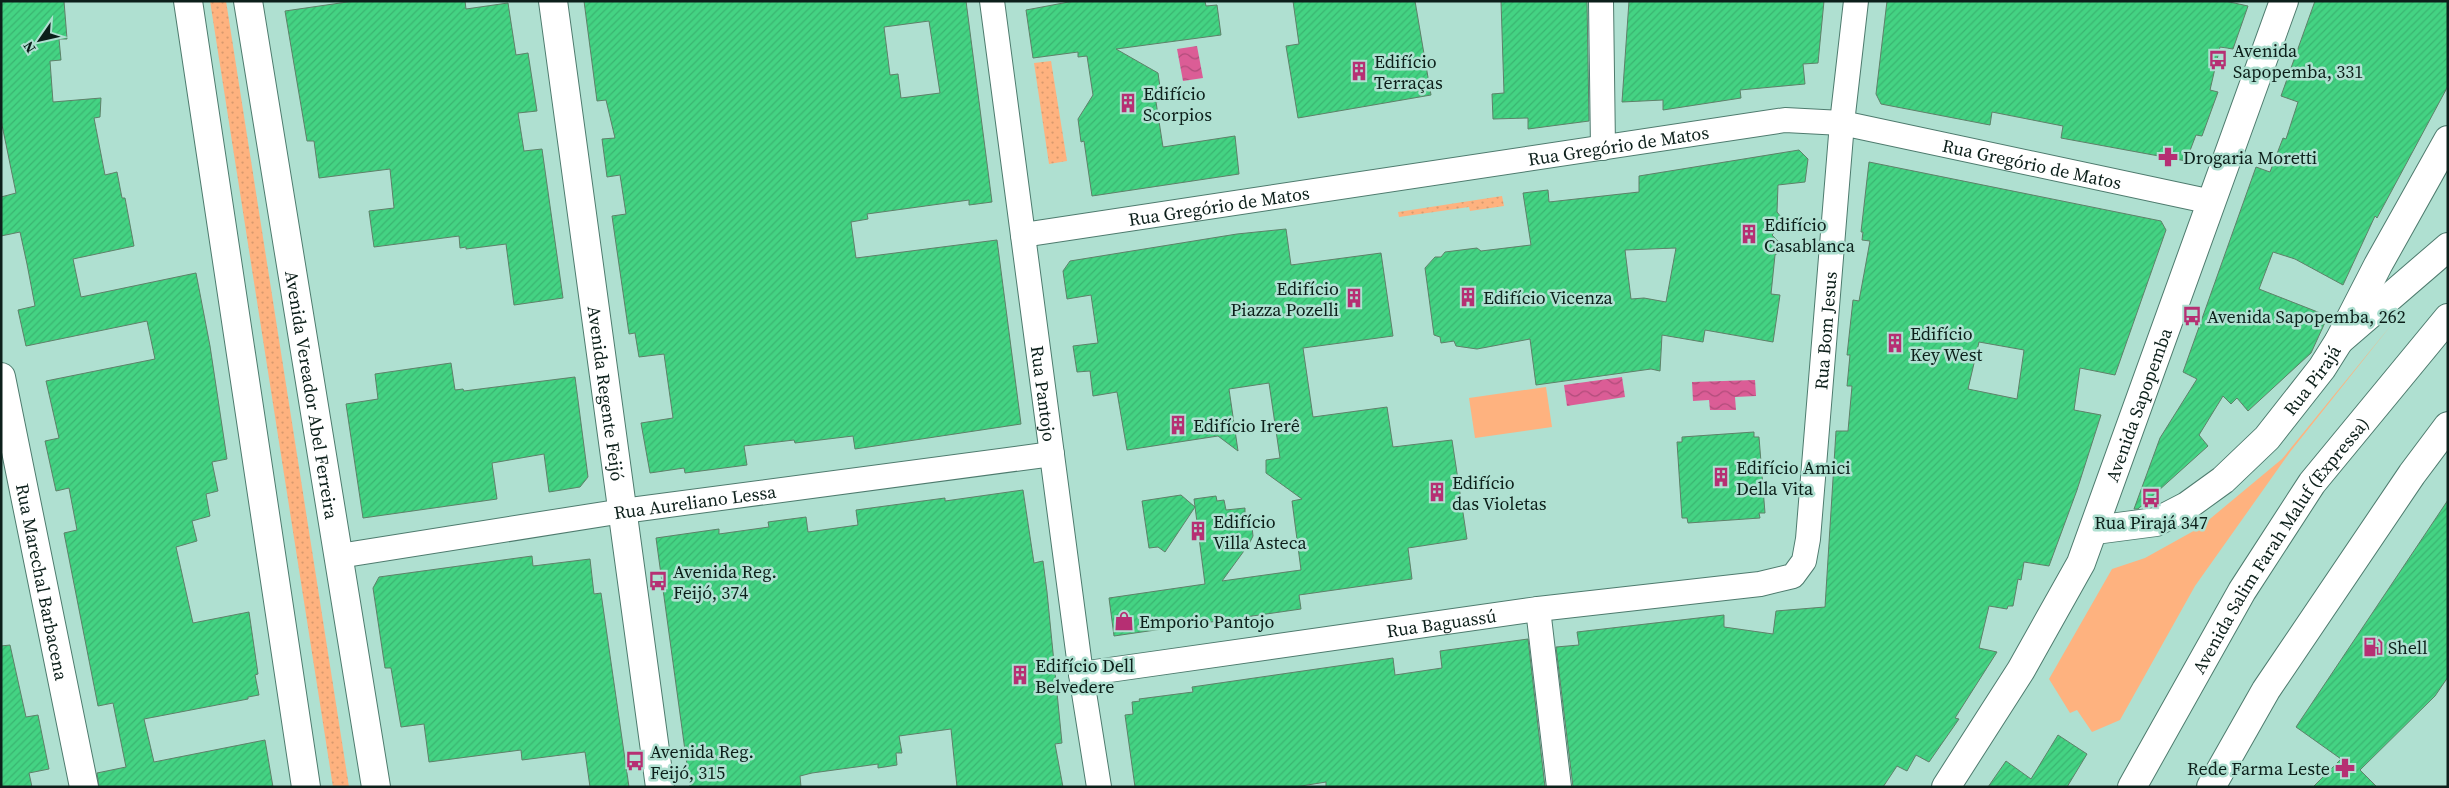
<svg xmlns="http://www.w3.org/2000/svg" width="2449" height="788" font-family="'Source Serif 4',serif">
	<style>
		.grass { fill: url(#grass-dots) }
		.park { fill: #feb27f }
		.water { fill: url(#water-waves) }
		.building { fill: url(#building-hatch); stroke: #5e8169; fill-rule: evenodd }
		.lines { fill: none; stroke-linecap: round; stroke-linejoin: round }
		.minor-casing { stroke: #4e7b6e; stroke-width: 26 }
		.tertiary-casing { stroke: #4e7b6e; stroke-width: 30 }
		.secondary-casing { stroke: #4e7b6e; stroke-width: 30 }
		.primary-casing { stroke: #4e7b6e; stroke-width: 30 }
		.trunk-casing { stroke: #4e7b6e; stroke-width: 30 }
		.minor { stroke: #fff; stroke-width: 24 }
		.tertiary { stroke: #fff; stroke-width: 28 }
		.secondary { stroke: #fff; stroke-width: 28 }
		.primary { stroke: #fff; stroke-width: 28 }
		.trunk { stroke: #fff; stroke-width: 28 }
		.labels { text-anchor: middle; dominant-baseline: central; stroke-width: 5; stroke-linejoin: round; paint-order: stroke }
		.poi-label { font-size: 18px; fill: #0c1f1a; stroke: #afe0d1; text-anchor: start }
		.street-label { font-size: 18px; fill: #0c1f1a; stroke: #afe0d1 }
	</style>
	<defs>
		<pattern id="grass-dots" width="8" height="8" patternUnits="userSpaceOnUse" patternTransform="scale(1.25)"><rect width="8" height="8" fill="#feb27f"/><path d="M2 2h.1M6 6h.1" fill="none" stroke="#d8996d" stroke-width="1.8" stroke-linecap="round"/></pattern>
		<pattern id="water-waves" width="16" height="10" patternUnits="userSpaceOnUse" patternTransform="scale(1.25)"><rect width="16" height="10" fill="#db5d96"/><path d="M0 5q4-4 8 0t8 0" fill="none" stroke="#b04c7a"/></pattern>
		<pattern id="building-hatch" width="6" height="6" patternUnits="userSpaceOnUse" patternTransform="scale(1.25)"><rect width="6" height="6" fill="#44d383"/><path d="M-1 1l2-2M0 6l6-6M5 7l2-2" fill="none" stroke="#3ab571"/></pattern>
	</defs>
	<rect width="100%" height="100%" fill="#afe0d1"/>
	<g class="grass">
		<polygon points="210,1 226,1 349,787 333,787"/>
		<polygon points="1051,61 1067,161 1049,164 1034,63"/>
		<polygon points="1502,196 1504,206 1470,211 1469,207 1399,217 1398,212"/>
	</g>
	<g class="park">
		<polygon points="2392,324 2290,452 2195,586 2120,720 2092,732 2077,710 2070,713 2049,679 2112,569 2145,558 2199,528 2282,459"/>
		<polygon points="1546,387 1552,427 1475,438 1469,398"/>
	</g>
	<g class="water">
		<polygon points="1197,46 1203,78 1183,81 1177,49"/>
		<polygon points="1622,377 1625,397 1567,406 1564,385"/>
		<polygon points="1755,380 1756,396 1735,397 1736,410 1710,410 1709,400 1693,401 1692,382"/>
	</g>
	<g class="building">
		<polygon points="1,1 64,1 67,39 59,39 61,60 50,61 53,102 101,98 100,117 94,118 105,175 117,172 122,198 125,198 134,246 73,259 81,297 196,273 210,346 227,459 212,462 218,491 206,494 210,516 192,521 197,541 176,547 193,623 249,612 258,674 255,675 259,695 248,697 248,699 144,719 154,762 265,740 273,787 99,787 97,773 126,767 113,703 98,706 64,533 77,530 69,488 56,491 45,441 59,438 46,381 155,359 147,321 26,346 18,310 35,306 27,264 20,232 1,236 1,197 16,193 1,120"/>
		<polygon points="354,1 465,1 466,9 508,3 516,55 528,53 537,111 518,113 524,151 542,149 563,298 514,305 506,244 466,249 466,247 460,248 459,236 374,247 369,211 394,208 390,169 319,178 314,141 307,141 285,11"/>
		<path d="M584 1H966L992 202 969 205V200L867 214 868 219 851 222 856 258 997 240 1021 424 855 449 853 436 795 443 794 440 744 446 747 465 685 473 684 468 650 473 641 423 673 418 664 354 639 357 635 333 629 334 612 216 626 214 620 175 607 177 602 139 615 138 606 100 597 101ZM929 21 940 93 901 98 898 74 890 75 884 27Z"/>
		<polygon points="1074,1 1205,1 1206,6 1217,5 1221,35 1116,49 1158,73 1162,101 1156,102 1163,147 1235,136 1239,174 1092,196 1084,141 1081,142 1078,119 1093,95 1087,56 1078,57 1078,52 1033,58 1026,10"/>
		<polygon points="1293,1 1415,1 1431,95 1298,118 1286,46 1299,44"/>
		<polygon points="1501,1 1587,1 1589,121 1528,129 1528,118 1493,119 1492,94 1504,93"/>
		<polygon points="1629,1 1824,1 1818,63 1803,64 1805,84 1740,90 1741,98 1663,110 1663,100 1622,102"/>
		<polygon points="1887,1 2225,1 2248,6 2233,49 2220,47 2210,90 2218,92 2202,136 2196,135 2186,161 2061,138 2063,126 1992,112 1990,125 1881,104 1876,94"/>
		<polygon points="2315,1 2448,1 2448,86 2377,218 2375,216 2343,285 2295,259 2273,252 2259,289 2328,316 2311,353 2248,411 2237,398 2231,404 2223,396 2199,435 2208,446 2138,509 2134,509 2160,438 2197,379 2183,372 2256,167 2270,172 2283,138 2286,139 2298,102 2281,96"/>
		<path d="M1799 150 1808 159 1805 182 1778 185 1777 212 1785 222 1772 235 1785 248 1775 255 1771 294 1780 295 1773 342 1705 330 1703 342 1662 335 1660 371 1651 369 1536 385 1530 339 1477 349 1456 346 1454 341 1441 343 1440 337 1434 335 1425 268 1435 257H1441L1445 252 1477 248 1481 251 1531 245 1523 193 1548 190 1549 202 1639 192V176ZM1676 248 1666 302 1644 298 1631 299 1625 250Z"/>
		<path d="M1869 162 2161 221 2166 230 2115 375 2080 368 2074 410 2101 415 2077 490 2049 566 2024 562 2021 580 2018 579 2013 606H2008L2007 609 1989 606 1979 648 1997 652 1955 718 1959 719 1929 762 1916 755 1907 771 1897 766 1883 787H1573L1556 647 1579 645 1577 632 1724 615V627L1773 634 1776 611 1825 607 1836 431H1848L1852 386H1847L1850 355H1847L1853 300 1859 301 1870 241 1862 240 1863 232H1861ZM1979 342 2024 350 2017 399 1968 389Z"/>
		<polygon points="1286,229 1291,265 1381,253 1393,336 1303,348 1313,417 1387,407 1393,447 1452,440 1467,539 1408,548 1412,579 1299,595 1301,609 1114,636 1109,598 1205,584 1194,499 1216,496 1217,501 1224,500 1226,510 1245,508 1245,522 1252,527 1253,536 1249,544 1222,581 1301,570 1292,501 1302,499 1266,473 1266,460 1280,458 1269,383 1229,389 1238,451 1218,436 1127,450 1117,392 1093,396 1090,371 1077,372 1073,346 1098,343 1091,295 1067,299 1063,271 1070,261 1237,234"/>
		<polygon points="451,363 455,390 463,389 464,391 575,377 588,477 580,487 549,492 544,454 492,463 497,499 363,518 346,404 378,399 375,374"/>
		<polygon points="1754,432 1754,437 1759,437 1765,513 1759,513 1760,518 1688,523 1687,518 1682,518 1677,442 1682,442 1682,437"/>
		<polygon points="1023,490 1034,563 1043,561 1047,592 1062,743 1055,744 1063,787 957,787 951,729 899,736 902,753 896,753 897,765 878,768 878,764 812,773 800,776 801,787 690,787 656,538 719,529 719,534 769,527 768,522 806,517 808,532 858,525 856,510 945,498 945,501"/>
		<polygon points="1181,495 1195,507 1165,552 1158,547 1149,548 1142,501"/>
		<polygon points="2448,500 2448,677 2435,696 2360,770 2377,787 2313,787 2341,759 2296,727"/>
		<polygon points="532,556 533,566 590,559 594,594 601,593 629,787 590,787 585,752 522,760 521,750 429,762 424,724 401,727 391,668 385,668 373,588 379,577"/>
		<polygon points="1528,639 1545,787 1326,787 1326,782 1295,787 1135,787 1125,715 1133,714 1132,702 1140,701 1139,699 1193,692 1192,687 1393,658 1395,675 1442,668 1440,651"/>
		<polygon points="10,645 26,717 38,715 49,769 29,773 32,787 1,787 1,646"/>
		<polygon points="2058,735 2087,754 2067,787 1988,787 2006,761 2031,779"/>
	</g>
	<g class="lines">
		<defs>
			<g id="minor">
				<path id="s1" d="M992 1 1081 674 1099 787"/>
				<polyline points="1601,1 1603,148"/>
				<path id="s2" d="M1023 235 1785 120 1842 123 2212 202"/>
				<path id="s3" d="M339 556 623 511 1052 454"/>
				<polyline points="1538,609 1559,787"/>
				<path id="s4" d="M1081 674 1538 609 1760 584 1793 576 1804 561 1808 539 1842 123 1856 1"/>
			</g>
			<g id="tertiary">
				<path id="s5" d="M1 377 84 787"/>
				<path id="s6" d="M2095 530 2156 522 2187 506 2223 480 2267 438 2322 368 2339 341 2378 265 2448 140"/>
			</g>
			<g id="secondary">
				<path id="s7" d="M553 1 660 787"/>
				<path id="s8" d="M1946 787 2021 670 2081 563 2284 1"/>
			</g>
			<g id="primary">
				<polyline points="188,1 306,787"/>
				<path id="s9" d="M248 1 376 787"/>
			</g>
			<g id="trunk">
				<polyline points="2339,341 2448,247"/>
				<path id="s10" d="M2132 787 2242 591 2312 483 2448 318"/>
				<polyline points="2211,787 2266,690 2412,474 2448,426"/>
			</g>
		</defs>
		<use href="#minor" class="minor-casing"/>
		<use href="#tertiary" class="tertiary-casing"/>
		<use href="#secondary" class="secondary-casing"/>
		<use href="#primary" class="primary-casing"/>
		<use href="#trunk" class="trunk-casing"/>
		<use href="#minor" class="minor"/>
		<use href="#tertiary" class="tertiary"/>
		<use href="#secondary" class="secondary"/>
		<use href="#primary" class="primary"/>
		<use href="#trunk" class="trunk"/>
	</g>
	<defs>
		<symbol id="bus-bare" viewBox="-9 -9 18 18"><path d="M-5-6H5V4H4V6H2V4H-2V6H-4V4H-5ZM-3.5-4V0h7V-4ZM-3.5 1.2v1.5H-2V1.2ZM2 1.2v1.5H3.5V1.2Z" fill="#b62f73" stroke="#afe0d1" stroke-width="2.5" paint-order="stroke"/></symbol>
		<symbol id="building-bare" viewBox="-9 -9 18 18"><path d="M-4-6H4V6H1V3H-1V6H-4ZM-2.5-4.3h1.7v1.8h-1.7ZM.8-4.3h1.7v1.8H.8ZM-2.5-1h1.7V.8h-1.7ZM.8-1h1.7V.8H.8Z" fill="#b62f73" stroke="#afe0d1" stroke-width="2.5" paint-order="stroke"/></symbol>
		<symbol id="pharmacy-bare" viewBox="-9 -9 18 18"><path d="M-2-6h4v4h4v4h-4v4h-4v-4h-4v-4h4Z" fill="#b62f73" stroke="#afe0d1" stroke-width="2.5" paint-order="stroke"/></symbol>
		<symbol id="shop-bare" viewBox="-9 -9 18 18"><path d="M-5-2.5h2.3a2.7 3.5 0 0 1 5.4 0H5L5.5 6h-11ZM-1.5-2.5h3a1.5 2.3 0 0 0-3 0Z" fill="#b62f73" stroke="#afe0d1" stroke-width="2.5" paint-order="stroke"/></symbol>
		<symbol id="fuel-bare" viewBox="-9 -9 18 18"><path d="M-5.5-6h7V0h2V4h1.3V-2.5L3-4.5l.8-.8L6-3V5H2.5V1h-1V6h-7ZM-4.2-4.7v3.2H.2V-4.7Z" fill="#b62f73" stroke="#afe0d1" stroke-width="2.5" paint-order="stroke"/></symbol>
	</defs>
	<g fill-rule="evenodd">
		<use href="#bus-bare" x="2204" y="46" width="28" height="28"/>
		<use href="#building-bare" x="1345" y="57" width="28" height="28"/>
		<use href="#building-bare" x="1114" y="89" width="28" height="28"/>
		<use href="#pharmacy-bare" x="2154" y="143" width="28" height="28"/>
		<use href="#building-bare" x="1735" y="220" width="28" height="28"/>
		<use href="#building-bare" x="1454" y="283" width="28" height="28"/>
		<use href="#building-bare" x="1340" y="284" width="28" height="28"/>
		<use href="#bus-bare" x="2178" y="302" width="28" height="28"/>
		<use href="#building-bare" x="1881" y="329" width="28" height="28"/>
		<use href="#building-bare" x="1164" y="411" width="28" height="28"/>
		<use href="#building-bare" x="1707" y="463" width="28" height="28"/>
		<use href="#building-bare" x="1423" y="478" width="28" height="28"/>
		<use href="#bus-bare" x="2137" y="484" width="28" height="28"/>
		<use href="#building-bare" x="1184" y="517" width="28" height="28"/>
		<use href="#bus-bare" x="644" y="567" width="28" height="28"/>
		<use href="#shop-bare" x="1110" y="607" width="28" height="28"/>
		<use href="#fuel-bare" x="2359" y="633" width="28" height="28"/>
		<use href="#building-bare" x="1006" y="661" width="28" height="28"/>
		<use href="#bus-bare" x="621" y="747" width="28" height="28"/>
		<use href="#pharmacy-bare" x="2331" y="754" width="28" height="28"/>
	</g>
	<g class="labels">
		<g class="poi-label">
			<text x="2233" y="50">Avenida<tspan x="2233" dy="21">Sapopemba, 331</tspan></text>
			<text x="1374" y="61">Edifício<tspan x="1374" dy="21">Terraças</tspan></text>
			<text x="1143" y="93">Edifício<tspan x="1143" dy="21">Scorpios</tspan></text>
			<text x="2183" y="157">Drogaria Moretti</text>
			<text x="1764" y="224">Edifício<tspan x="1764" dy="21">Casablanca</tspan></text>
			<text x="1339" y="288" text-anchor="end">Edifício<tspan x="1339" dy="21">Piazza Pozelli</tspan></text>
			<text x="1483" y="297">Edifício Vicenza</text>
			<text x="2207" y="316">Avenida Sapopemba, 262</text>
			<text x="1910" y="333">Edifício<tspan x="1910" dy="21">Key West</tspan></text>
			<text x="1193" y="425">Edifício Irerê</text>
			<text x="1736" y="467">Edifício Amici<tspan x="1736" dy="21">Della Vita</tspan></text>
			<text x="1452" y="482">Edifício<tspan x="1452" dy="21">das Violetas</tspan></text>
			<text x="1213" y="521">Edifício<tspan x="1213" dy="21">Villa Asteca</tspan></text>
			<text x="2151" y="522" text-anchor="middle">Rua Pirajá 347</text>
			<text x="673" y="571">Avenida Reg.<tspan x="673" dy="21">Feijó, 374</tspan></text>
			<text x="1139" y="621">Emporio Pantojo</text>
			<text x="2388" y="647">Shell</text>
			<text x="1035" y="665">Edifício Dell<tspan x="1035" dy="21">Belvedere</tspan></text>
			<text x="650" y="751">Avenida Reg.<tspan x="650" dy="21">Feijó, 315</tspan></text>
			<text x="2330" y="768" text-anchor="end">Rede Farma Leste</text>
		</g>
		<g class="street-label">
			<text stroke="none"><textPath href="#s2" startOffset="602">Rua Gregório de Matos</textPath></text>
			<text stroke="none"><textPath href="#s2" startOffset="1022">Rua Gregório de Matos</textPath></text>
			<text stroke="none"><textPath href="#s2" startOffset="198">Rua Gregório de Matos</textPath></text>
			<text stroke="none"><textPath href="#s4" startOffset="969">Rua Bom Jesus</textPath></text>
			<text stroke="none"><textPath href="#s6" startOffset="275">Rua Pirajá</textPath></text>
			<text stroke="none"><textPath href="#s9" startOffset="399">Avenida Vereador Abel Ferreira</textPath></text>
			<text stroke="none"><textPath href="#s7" startOffset="396">Avenida Regente Feijó</textPath></text>
			<text stroke="none"><textPath href="#s1" startOffset="396">Rua Pantojo</textPath></text>
			<text stroke="none"><textPath href="#s8" startOffset="430">Avenida Sapopemba</textPath></text>
			<text stroke="none"><textPath href="#s3" startOffset="360">Rua Aureliano Lessa</textPath></text>
			<text stroke="none"><textPath href="#s10" startOffset="284">Avenida Salim Farah Maluf (Expressa)</textPath></text>
			<text stroke="none"><textPath href="#s5" startOffset="209">Rua Marechal Barbacena</textPath></text>
			<text stroke="none"><textPath href="#s4" startOffset="364">Rua Baguassú</textPath></text>
		</g>
	</g>
	<rect width="2449" height="788" fill="none" stroke="#0c1f1a" stroke-width="5"/>
	<g transform="translate(40 40) rotate(236)" stroke="#afe0d1" stroke-width="4" paint-order="stroke">
	<path d="M0-4L9 19L0 12L-9 19Z" fill="#0c1f1a"/>
	<text y="-8" font-size="14" font-weight="bold" text-anchor="middle" fill="#0c1f1a">N</text>
	</g>
</svg>
